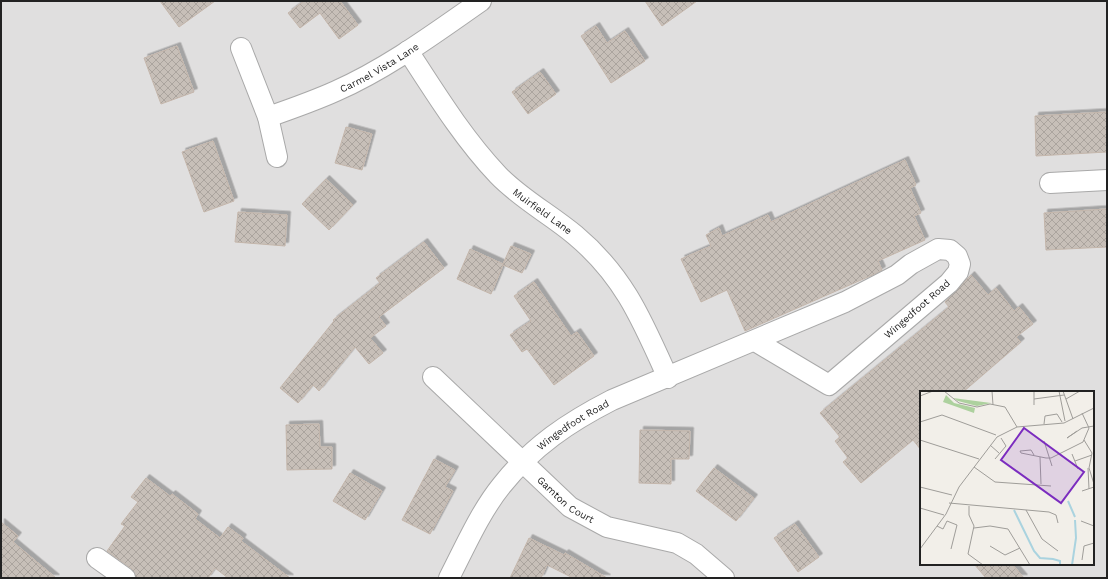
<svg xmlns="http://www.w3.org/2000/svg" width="1108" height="579" font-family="'Work Sans',sans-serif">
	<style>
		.residential { fill: #e0dfdf; fill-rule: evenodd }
		.building { fill: url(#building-cross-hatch); stroke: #c4b6ab; filter: url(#shadow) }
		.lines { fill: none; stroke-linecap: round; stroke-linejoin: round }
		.minor-casing { stroke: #a9a9a9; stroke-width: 22 }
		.minor { stroke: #fff; stroke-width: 20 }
		.labels { text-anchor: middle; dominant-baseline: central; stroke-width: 3; stroke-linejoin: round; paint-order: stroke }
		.street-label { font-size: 10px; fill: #222; stroke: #fff }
		.inset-river { fill: none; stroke: #aad3df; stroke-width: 2 }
		.inset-road { fill: none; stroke: #9f9d99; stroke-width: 1 }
		.view { fill: #7b2cbf; fill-opacity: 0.15; stroke: #7b2cbf; stroke-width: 2 }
		.inset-edge { fill: none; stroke: #222; stroke-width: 2 }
	</style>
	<defs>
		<pattern id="building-cross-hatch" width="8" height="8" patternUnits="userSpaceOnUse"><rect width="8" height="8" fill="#c7bfb8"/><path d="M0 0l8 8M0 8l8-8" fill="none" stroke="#aba49e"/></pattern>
		<filter id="shadow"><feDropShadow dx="3.5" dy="-3.5" stdDeviation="0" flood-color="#0004"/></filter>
	</defs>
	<rect width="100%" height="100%" fill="#f2efe9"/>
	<path class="residential" d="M1 1H1107V578H1ZM921 392H1093V564H921Z"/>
	<g class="building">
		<polygon points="160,1 215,1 179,27"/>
		<polygon points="304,1 340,1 358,25 339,39 320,13 300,28 288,13"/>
		<polygon points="645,1 697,1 662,26"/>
		<polygon points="596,26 607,43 625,31 645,61 611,83 581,36"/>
		<polygon points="177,46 194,92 161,104 144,58"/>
		<polygon points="540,72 556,94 528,114 512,92"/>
		<polygon points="1107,112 1107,152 1036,156 1035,116"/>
		<polygon points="346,127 372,134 362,170 335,163"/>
		<polygon points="213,141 234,201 204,212 182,152"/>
		<polygon points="905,160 916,185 910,188 921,213 914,216 925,240 878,261 882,270 877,273 745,331 727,290 701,302 681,259 711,246 706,235 719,228 722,236 768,215 771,222"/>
		<polygon points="326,179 353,205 329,230 302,204"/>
		<polygon points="1107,209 1107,247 1046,250 1044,213"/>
		<polygon points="238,212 287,215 285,246 235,242"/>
		<polygon points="424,242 444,268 379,317 386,326 370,338 383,353 369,364 355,347 319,391 313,385 298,403 280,388 334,321 333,320 380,283 376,278"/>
		<polygon points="511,246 531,254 522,273 503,265 491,294 457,279 470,249 503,264"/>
		<polygon points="971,275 988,295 996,288 1014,311 1019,307 1033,324 1016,337 1021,342 963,392 921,392 921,450 913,440 861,483 843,462 848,458 835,441 840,437 820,413 949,307 945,302"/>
		<polygon points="534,282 571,336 577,332 594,356 554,385 527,349 522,352 510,335 531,321 514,296"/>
		<polygon points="319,424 320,447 332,447 332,469 287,470 286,425"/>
		<polygon points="640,430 690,431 689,459 671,459 671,484 639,483"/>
		<polygon points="434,459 455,470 445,487 453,491 430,534 402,520"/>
		<polygon points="714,468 754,498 736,521 696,491"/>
		<polygon points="350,473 382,491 365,520 333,501"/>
		<polygon points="146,478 170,496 172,494 198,514 195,519 220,538 228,527 243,538 241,541 290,578 228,578 215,568 208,578 136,578 132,569 107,551 125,526 121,524 138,502 131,497"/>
		<polygon points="1,522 18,536 13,542 56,578 1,578"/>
		<polygon points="795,524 819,557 798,572 774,538"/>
		<polygon points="529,538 564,555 565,553 607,578 573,578 547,565 541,578 510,578"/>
		<polygon points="974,564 1012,564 1024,578 986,578"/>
	</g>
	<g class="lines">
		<defs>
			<g id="minor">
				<polyline points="241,48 268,117 277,157"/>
				<path id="s1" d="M408 51C436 94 463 138 498 175 521 199 550 214 575 235 624 276 642 320 668 378"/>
				<path id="s2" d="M268 117C291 109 314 101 336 91 388 68 435 33 481 1"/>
				<polyline points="1050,183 1107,180"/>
				<path id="s3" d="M433 377 570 507 607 527 677 543 696 554 724 578"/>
				<polyline points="97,558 125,578"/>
				<path id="s4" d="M449 578C465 547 480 512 502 485 533 446 569 422 612 400L845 302 897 275 911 264 938 249 950 250 957 256 960 264 958 272 949 283 829 385 755 341"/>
			</g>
		</defs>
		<use href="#minor" class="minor-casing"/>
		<use href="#minor" class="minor"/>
	</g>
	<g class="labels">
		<g class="street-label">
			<text stroke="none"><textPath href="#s2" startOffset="122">Carmel Vista Lane</textPath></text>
			<text stroke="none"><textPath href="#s1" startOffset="211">Muirfield Lane</textPath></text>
			<text transform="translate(917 309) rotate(-41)">Wingedfoot Road</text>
			<text stroke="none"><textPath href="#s4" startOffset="201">Wingedfoot Road</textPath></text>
			<text stroke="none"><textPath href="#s3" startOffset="181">Gamton Court</textPath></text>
		</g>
	</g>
	<g transform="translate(920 391)">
		<rect width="174" height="174" fill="#f2efe9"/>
		<path d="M26 4 34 12 55 17 54 22 23 11ZM33 7 71 12 57 15 38 10Z" fill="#add19e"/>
		<path class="inset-river" d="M148 110 155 126M94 119 114 160 120 167 133 168 140 170V174M152 174 156 147 155 129"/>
		<path class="inset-road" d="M24 0 39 12 57 16 70 13 85 16 97 36M72 0 73 14M139 0 145 30M143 0 153 28M0 5 13 0M114 8 144 4M146 8 160 0M114 14V0M0 31 22 24 76 44M124 33 125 25 137 23 142 31M157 40 147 47 162 37 174 35M0 49 59 68M164 49 172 62 169 77 174 93M124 50 132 75M70 54 79 62M152 63 158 78M114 64 111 59 100 60 101 62 126 67H131L163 51 169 37 162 22M120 66 121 93M75 68 86 55 81 47M155 70 172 64M54 76 75 91 131 95M168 77 169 98M0 96 32 104M162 100 174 96M29 112 129 121 136 124 138 132M49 115V124L54 135 48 163 63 174M0 117 24 124M106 119 122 148 138 160M161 130 174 135M17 135 23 138 27 130 37 134 31 158M54 137 70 135 88 138 110 174M70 155 85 164 100 157M0 158 26 123 39 96 77 46 97 36 144 32 174 17M162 169 164 155 174 152"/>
		<path class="view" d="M104 37 164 81 141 112 81 69Z"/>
		<rect width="174" height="174" class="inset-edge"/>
	</g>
	<rect width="1108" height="579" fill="none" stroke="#222222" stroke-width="4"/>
</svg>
